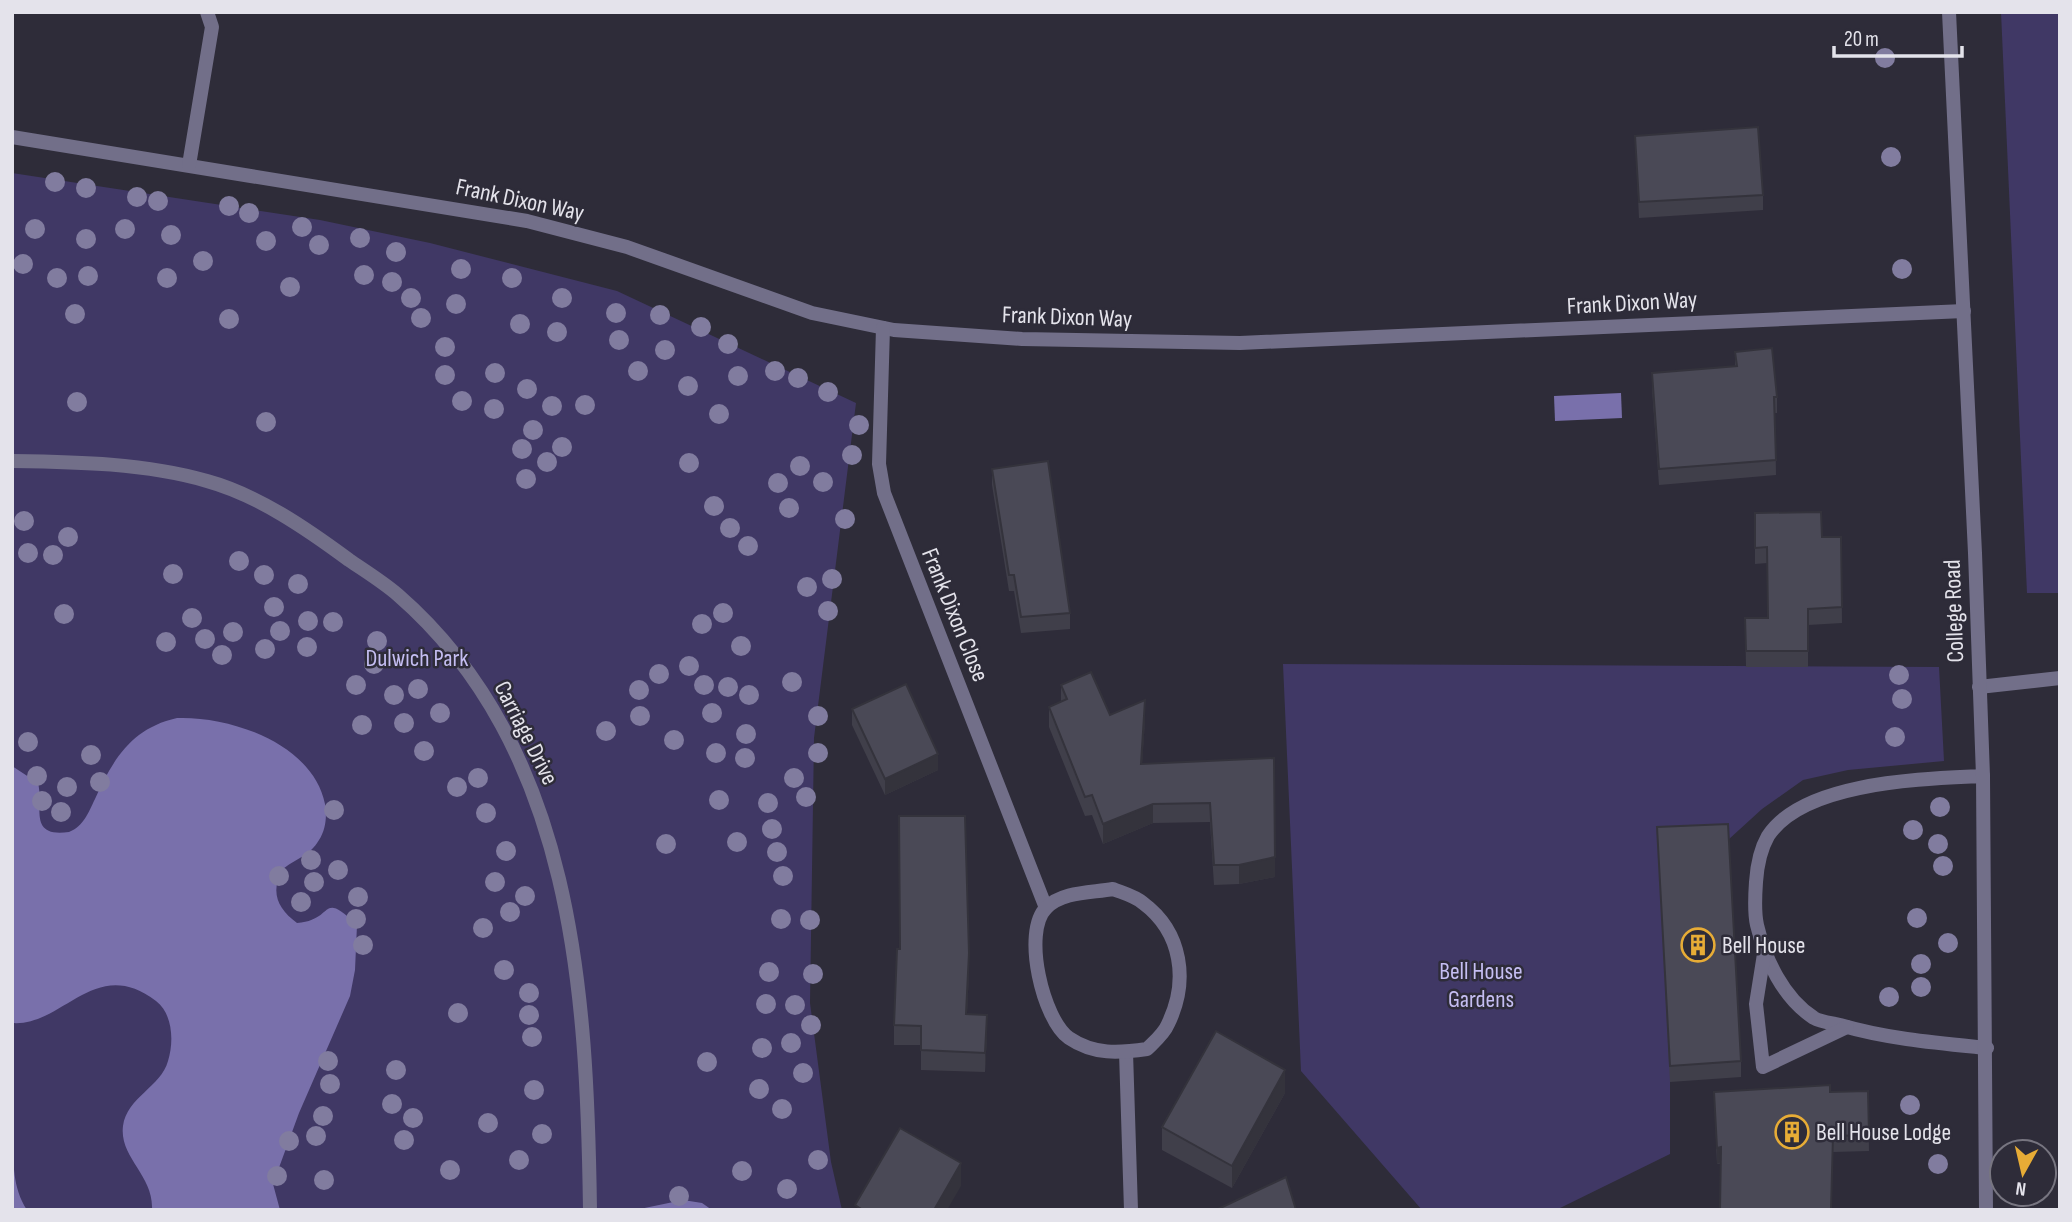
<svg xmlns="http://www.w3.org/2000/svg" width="2072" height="1222" font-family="'Sofia Sans Condensed',sans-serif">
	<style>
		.green { fill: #403865 }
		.water { fill: #7970ab }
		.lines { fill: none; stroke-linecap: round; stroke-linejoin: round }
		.service { stroke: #726f89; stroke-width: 14 }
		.minor { stroke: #726f89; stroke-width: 14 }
		.tertiary { stroke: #726f89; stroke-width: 14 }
		.tree { fill: #817c9f }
		.wall { fill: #403f4a }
		.shaded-wall { fill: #34333c }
		.building { fill: #4a4956; stroke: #34333c; stroke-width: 2 }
		.labels { text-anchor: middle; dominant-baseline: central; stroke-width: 5; stroke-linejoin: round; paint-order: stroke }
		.street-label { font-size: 24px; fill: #e4e3eb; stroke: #2e2c39 }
		.park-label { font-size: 24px; fill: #c5bef2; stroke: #2e2c39 }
		.poi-label { font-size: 24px; fill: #e4e3eb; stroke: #2e2c39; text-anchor: start }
	</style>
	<rect width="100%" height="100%" fill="#2e2c39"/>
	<g class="green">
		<polygon points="2001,12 2060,12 2060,593 2027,593"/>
		<polygon points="12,173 320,220 430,243 617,291 856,403 814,738 810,1003 831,1162 842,1210 12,1210"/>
		<polygon points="1283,664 1939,667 1944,761 1848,770 1803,780 1762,809 1728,840 1670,1082 1670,1154 1556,1210 1422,1210 1301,1071"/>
	</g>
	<g class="water">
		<polygon points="1621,393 1622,418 1555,421 1554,396"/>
		<path d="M177 718C231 716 313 744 325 804 327 816 326 829 319 840 310 856 294 859 282 870 270 893 278 909 297 923 336 920 319 889 357 925L355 970 350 996 299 1113 273 1184 280 1210H152C154 1175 119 1158 123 1126 127 1097 161 1087 168 1061 174 1042 173 1014 156 1001 95 954 63 1027 12 1023V766L38 783C44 806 27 838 69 832 84 826 88 813 95 799 113 759 132 728 177 718Z"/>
		<path d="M12 1137C14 1163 12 1187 27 1210H12Z"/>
		<polygon points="683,1200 702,1203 712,1210 635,1210"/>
	</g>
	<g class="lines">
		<g class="service">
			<path d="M12 461C77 462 145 463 207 481 258 495 307 529 349 560 365 571 383 582 398 595 574 748 587 993 590 1210"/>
			<path d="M1983 776C1924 779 1804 781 1768 836 1760 850 1757 867 1756 882 1755 896 1754 912 1757 925 1765 959 1783 998 1814 1018 1821 1022 1832 1023 1840 1025 1888 1039 1937 1043 1987 1048"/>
			<polyline points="1764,954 1756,1004 1763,1067 1847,1027"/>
			<polyline points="1126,1052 1131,1210"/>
		</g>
		<g class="minor">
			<polyline points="12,137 527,221 627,247 812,313 894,330 1022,339 1240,343 1964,311"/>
			<polyline points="189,165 212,27 207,12"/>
			<polyline points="883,328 879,464 884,493 1046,908"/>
			<polyline points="1979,687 2060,678"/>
			<path d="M1113 889C1123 893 1135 896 1143 903 1182 932 1189 981 1168 1024 1164 1034 1154 1042 1147 1049 1119 1053 1094 1055 1069 1038 1043 1020 1022 932 1046 908 1063 891 1092 893 1113 889Z"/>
		</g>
		<polyline class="tertiary" points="1949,12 1975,553 1983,776 1986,1210"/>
	</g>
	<g class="tree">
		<circle cx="1885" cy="58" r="10"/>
		<circle cx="1891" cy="157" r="10"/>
		<circle cx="55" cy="182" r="10"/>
		<circle cx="86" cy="188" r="10"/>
		<circle cx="137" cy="197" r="10"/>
		<circle cx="158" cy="201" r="10"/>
		<circle cx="229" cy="206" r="10"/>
		<circle cx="249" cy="213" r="10"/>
		<circle cx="302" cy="227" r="10"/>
		<circle cx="35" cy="229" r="10"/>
		<circle cx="125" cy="229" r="10"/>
		<circle cx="171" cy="235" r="10"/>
		<circle cx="360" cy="238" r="10"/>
		<circle cx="86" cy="239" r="10"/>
		<circle cx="266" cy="241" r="10"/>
		<circle cx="319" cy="245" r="10"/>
		<circle cx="396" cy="252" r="10"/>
		<circle cx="203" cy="261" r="10"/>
		<circle cx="23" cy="264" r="10"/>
		<circle cx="461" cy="269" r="10"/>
		<circle cx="1902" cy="269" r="10"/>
		<circle cx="364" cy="275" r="10"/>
		<circle cx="88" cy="276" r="10"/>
		<circle cx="57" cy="278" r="10"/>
		<circle cx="167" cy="278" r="10"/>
		<circle cx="512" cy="278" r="10"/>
		<circle cx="392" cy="282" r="10"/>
		<circle cx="290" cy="287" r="10"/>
		<circle cx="411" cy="298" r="10"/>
		<circle cx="562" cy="298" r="10"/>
		<circle cx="456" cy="304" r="10"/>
		<circle cx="616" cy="313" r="10"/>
		<circle cx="75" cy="314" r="10"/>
		<circle cx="660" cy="315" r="10"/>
		<circle cx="421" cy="318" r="10"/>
		<circle cx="229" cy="319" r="10"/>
		<circle cx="520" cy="324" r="10"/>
		<circle cx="701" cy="327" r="10"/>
		<circle cx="557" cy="332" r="10"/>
		<circle cx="619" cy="340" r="10"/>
		<circle cx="728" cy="344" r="10"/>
		<circle cx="445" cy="347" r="10"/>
		<circle cx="665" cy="350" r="10"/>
		<circle cx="638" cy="371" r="10"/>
		<circle cx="775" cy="371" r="10"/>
		<circle cx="495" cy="373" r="10"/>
		<circle cx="445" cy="375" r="10"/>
		<circle cx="738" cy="376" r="10"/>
		<circle cx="798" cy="378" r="10"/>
		<circle cx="688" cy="386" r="10"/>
		<circle cx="527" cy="389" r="10"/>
		<circle cx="828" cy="392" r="10"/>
		<circle cx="462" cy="401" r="10"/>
		<circle cx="77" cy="402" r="10"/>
		<circle cx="585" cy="405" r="10"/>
		<circle cx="552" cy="406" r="10"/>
		<circle cx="494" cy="409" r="10"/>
		<circle cx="719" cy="414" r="10"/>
		<circle cx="266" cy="422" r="10"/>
		<circle cx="859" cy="425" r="10"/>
		<circle cx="533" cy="430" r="10"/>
		<circle cx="562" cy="447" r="10"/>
		<circle cx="522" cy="449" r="10"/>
		<circle cx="852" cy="455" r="10"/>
		<circle cx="547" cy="462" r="10"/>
		<circle cx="689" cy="463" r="10"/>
		<circle cx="800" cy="466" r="10"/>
		<circle cx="526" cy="479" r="10"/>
		<circle cx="823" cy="482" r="10"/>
		<circle cx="778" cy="483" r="10"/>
		<circle cx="714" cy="506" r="10"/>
		<circle cx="789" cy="508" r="10"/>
		<circle cx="845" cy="519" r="10"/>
		<circle cx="24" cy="521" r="10"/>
		<circle cx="730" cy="528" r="10"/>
		<circle cx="68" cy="537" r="10"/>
		<circle cx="748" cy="546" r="10"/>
		<circle cx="28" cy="553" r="10"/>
		<circle cx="53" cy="555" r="10"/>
		<circle cx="239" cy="561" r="10"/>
		<circle cx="173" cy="574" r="10"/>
		<circle cx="264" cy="575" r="10"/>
		<circle cx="832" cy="579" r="10"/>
		<circle cx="298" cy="584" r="10"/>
		<circle cx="807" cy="587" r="10"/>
		<circle cx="274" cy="607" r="10"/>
		<circle cx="828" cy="611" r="10"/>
		<circle cx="723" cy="613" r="10"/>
		<circle cx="64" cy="614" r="10"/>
		<circle cx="192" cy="618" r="10"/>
		<circle cx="308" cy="621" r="10"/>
		<circle cx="333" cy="622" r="10"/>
		<circle cx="702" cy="624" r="10"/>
		<circle cx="280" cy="631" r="10"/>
		<circle cx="233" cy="632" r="10"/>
		<circle cx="205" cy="639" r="10"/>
		<circle cx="377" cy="641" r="10"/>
		<circle cx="166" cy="642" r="10"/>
		<circle cx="741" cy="646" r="10"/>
		<circle cx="307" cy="647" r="10"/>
		<circle cx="265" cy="649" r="10"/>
		<circle cx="222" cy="655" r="10"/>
		<circle cx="374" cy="664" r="10"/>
		<circle cx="689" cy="666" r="10"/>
		<circle cx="659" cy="674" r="10"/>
		<circle cx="1899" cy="675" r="10"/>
		<circle cx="792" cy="682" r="10"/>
		<circle cx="356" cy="685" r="10"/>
		<circle cx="704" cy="685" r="10"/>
		<circle cx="728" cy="687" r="10"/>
		<circle cx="418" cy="689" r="10"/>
		<circle cx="639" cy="690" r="10"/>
		<circle cx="394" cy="695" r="10"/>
		<circle cx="749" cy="695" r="10"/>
		<circle cx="1902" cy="699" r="10"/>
		<circle cx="440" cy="713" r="10"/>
		<circle cx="712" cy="713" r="10"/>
		<circle cx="640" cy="716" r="10"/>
		<circle cx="818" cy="716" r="10"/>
		<circle cx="404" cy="723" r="10"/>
		<circle cx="362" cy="725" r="10"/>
		<circle cx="606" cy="731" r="10"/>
		<circle cx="746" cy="734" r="10"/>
		<circle cx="1895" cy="737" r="10"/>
		<circle cx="674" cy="740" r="10"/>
		<circle cx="28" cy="742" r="10"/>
		<circle cx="424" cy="751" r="10"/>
		<circle cx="716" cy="753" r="10"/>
		<circle cx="818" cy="753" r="10"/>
		<circle cx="91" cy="755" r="10"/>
		<circle cx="745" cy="758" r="10"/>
		<circle cx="37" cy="776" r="10"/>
		<circle cx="478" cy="778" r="10"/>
		<circle cx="794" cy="778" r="10"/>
		<circle cx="100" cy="782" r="10"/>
		<circle cx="67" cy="787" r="10"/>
		<circle cx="457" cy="787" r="10"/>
		<circle cx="806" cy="797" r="10"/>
		<circle cx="719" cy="800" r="10"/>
		<circle cx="42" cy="801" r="10"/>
		<circle cx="768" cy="803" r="10"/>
		<circle cx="1940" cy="807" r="10"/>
		<circle cx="334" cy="810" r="10"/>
		<circle cx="61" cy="812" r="10"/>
		<circle cx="486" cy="813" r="10"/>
		<circle cx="772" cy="829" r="10"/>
		<circle cx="1913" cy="830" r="10"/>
		<circle cx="737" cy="842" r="10"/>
		<circle cx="666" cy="844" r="10"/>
		<circle cx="1938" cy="844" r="10"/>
		<circle cx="506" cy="851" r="10"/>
		<circle cx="777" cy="852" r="10"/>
		<circle cx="311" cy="860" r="10"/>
		<circle cx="1943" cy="866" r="10"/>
		<circle cx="338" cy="870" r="10"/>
		<circle cx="279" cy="876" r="10"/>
		<circle cx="783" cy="876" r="10"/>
		<circle cx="314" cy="882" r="10"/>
		<circle cx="495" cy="882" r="10"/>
		<circle cx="525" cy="896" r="10"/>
		<circle cx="358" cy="897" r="10"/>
		<circle cx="301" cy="902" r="10"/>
		<circle cx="510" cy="912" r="10"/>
		<circle cx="1917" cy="918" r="10"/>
		<circle cx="356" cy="919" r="10"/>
		<circle cx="781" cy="919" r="10"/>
		<circle cx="810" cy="920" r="10"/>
		<circle cx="483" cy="928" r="10"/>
		<circle cx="1948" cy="943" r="10"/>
		<circle cx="363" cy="945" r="10"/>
		<circle cx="1921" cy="964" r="10"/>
		<circle cx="504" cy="970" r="10"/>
		<circle cx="769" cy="972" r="10"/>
		<circle cx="813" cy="974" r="10"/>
		<circle cx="1921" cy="987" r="10"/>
		<circle cx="529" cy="993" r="10"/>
		<circle cx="1889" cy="997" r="10"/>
		<circle cx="766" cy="1004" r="10"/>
		<circle cx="795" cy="1005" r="10"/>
		<circle cx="458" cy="1013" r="10"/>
		<circle cx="529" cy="1015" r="10"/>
		<circle cx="811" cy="1025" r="10"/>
		<circle cx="532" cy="1037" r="10"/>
		<circle cx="791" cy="1043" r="10"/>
		<circle cx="762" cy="1048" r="10"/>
		<circle cx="328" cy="1061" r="10"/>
		<circle cx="707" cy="1062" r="10"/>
		<circle cx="396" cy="1070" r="10"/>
		<circle cx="803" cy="1073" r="10"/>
		<circle cx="330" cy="1084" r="10"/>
		<circle cx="759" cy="1089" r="10"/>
		<circle cx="534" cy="1090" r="10"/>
		<circle cx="392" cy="1104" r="10"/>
		<circle cx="1910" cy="1105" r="10"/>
		<circle cx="782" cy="1109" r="10"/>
		<circle cx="323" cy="1116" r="10"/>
		<circle cx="413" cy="1118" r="10"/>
		<circle cx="488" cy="1123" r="10"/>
		<circle cx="542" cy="1134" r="10"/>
		<circle cx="316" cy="1136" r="10"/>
		<circle cx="404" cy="1140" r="10"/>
		<circle cx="289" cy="1141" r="10"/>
		<circle cx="519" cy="1160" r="10"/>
		<circle cx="818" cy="1160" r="10"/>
		<circle cx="1938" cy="1164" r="10"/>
		<circle cx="450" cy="1170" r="10"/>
		<circle cx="742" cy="1171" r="10"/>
		<circle cx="277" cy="1176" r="10"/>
		<circle cx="324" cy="1180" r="10"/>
		<circle cx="787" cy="1189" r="10"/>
		<circle cx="679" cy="1196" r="10"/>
	</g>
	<g class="wall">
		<polygon points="1635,136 1763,195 1763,210 1639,218"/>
		<polygon points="1735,352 1777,397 1777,413 1775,413 1776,475 1659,485 1652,389 1652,373 1735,366"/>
		<polygon points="992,469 1070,613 1070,629 1021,633 1014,591 1009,591 992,485"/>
		<polygon points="1755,513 1822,537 1841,537 1842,623 1808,625 1808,667 1746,667 1745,618 1768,618 1767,563 1755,564"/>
		<polygon points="1061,685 1110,715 1145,720 1142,764 1274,758 1275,877 1239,884 1214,885 1210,822 1153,823 1103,844 1092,815 1085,816 1049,727 1049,707 1061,702"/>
		<polygon points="852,709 938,770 885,795 852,725"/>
		<polygon points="1657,827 1741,1061 1741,1077 1670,1082"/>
		<polygon points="969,972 967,1014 987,1035 985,1072 921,1070 921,1045 894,1045 894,1025"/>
		<polygon points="1868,1091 1869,1151 1833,1152 1717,1164 1714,1092"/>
		<polygon points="1285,1093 1232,1188 1162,1150 1162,1127"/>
	</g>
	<g class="shaded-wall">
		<polygon points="1145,700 1145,720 1141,783 1141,764"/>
		<polygon points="938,754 938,770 885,795 885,779"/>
		<polygon points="1153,804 1153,823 1103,844 1103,824"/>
		<polygon points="1275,857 1275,877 1239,884 1239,865"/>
		<polygon points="969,953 969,972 966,1034 966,1014"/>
		<polygon points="987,1015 987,1035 985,1072 985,1053"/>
		<polygon points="1285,1070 1285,1093 1232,1188 1232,1166"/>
		<polygon points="1721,1147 1721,1162 1717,1164 1717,1148"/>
		<polygon points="961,1163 961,1186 947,1210 934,1210"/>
	</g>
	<g class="building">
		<polygon points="1758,127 1763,195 1639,202 1635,136"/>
		<polygon points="1772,348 1777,397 1774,397 1776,460 1659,469 1652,373 1737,366 1735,352"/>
		<polygon points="1048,461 1070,613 1021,617 1014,575 1009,575 992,469"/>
		<polygon points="1821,512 1822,537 1841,537 1842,607 1808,609 1808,651 1746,651 1745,618 1768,618 1767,547 1755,548 1755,513"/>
		<polygon points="1091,672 1110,715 1145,700 1141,764 1274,758 1275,857 1239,865 1214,865 1210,803 1153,804 1103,824 1092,795 1085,797 1049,707 1067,699 1061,685"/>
		<polygon points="906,684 938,754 885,779 852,709"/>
		<polygon points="899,816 965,816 969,953 966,1014 987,1015 985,1053 921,1050 921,1026 894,1025 897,949 900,949"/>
		<polygon points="1728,824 1741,1061 1670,1066 1657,827"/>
		<polygon points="1216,1031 1285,1070 1232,1166 1162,1127"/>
		<polygon points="1830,1085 1830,1092 1868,1091 1869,1135 1833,1136 1831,1210 1720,1210 1721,1147 1717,1148 1714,1092"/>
		<polygon points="900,1128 961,1163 934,1210 863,1210 855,1205"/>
		<polygon points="1286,1177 1296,1210 1216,1210"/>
	</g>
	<defs>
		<symbol id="building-ring" viewBox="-11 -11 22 22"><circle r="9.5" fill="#2e2c39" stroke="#e7ac36" stroke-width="1.5"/><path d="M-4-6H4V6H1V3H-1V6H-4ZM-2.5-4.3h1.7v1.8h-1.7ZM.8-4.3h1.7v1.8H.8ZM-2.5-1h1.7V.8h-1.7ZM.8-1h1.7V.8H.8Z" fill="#e7ac36"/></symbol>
	</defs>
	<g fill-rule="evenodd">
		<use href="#building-ring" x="1679" y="926" width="38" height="38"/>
		<use href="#building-ring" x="1773" y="1113" width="38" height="38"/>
	</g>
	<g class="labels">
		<g class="street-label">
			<text transform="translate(520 200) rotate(12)">Frank Dixon Way</text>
			<text transform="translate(1632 303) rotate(-3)">Frank Dixon Way</text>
			<text transform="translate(1067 317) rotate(2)">Frank Dixon Way</text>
			<text transform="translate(1954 611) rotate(-92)">College Road</text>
			<text transform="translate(955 615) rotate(68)">Frank Dixon Close</text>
			<text transform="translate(526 733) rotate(63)">Carriage Drive</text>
		</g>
		<g class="park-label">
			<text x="417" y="658">Dulwich Park</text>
			<text x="1481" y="971">Bell House<tspan x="1481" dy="28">Gardens</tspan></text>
		</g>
		<g class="poi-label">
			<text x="1722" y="945">Bell House</text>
			<text x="1816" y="1132">Bell House Lodge</text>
		</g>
	</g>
	<rect width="2072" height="1222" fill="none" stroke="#e4e3eb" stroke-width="28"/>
	<g transform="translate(2023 1173) rotate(188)"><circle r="33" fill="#2e2c39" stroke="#777580" stroke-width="2"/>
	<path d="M0-5L12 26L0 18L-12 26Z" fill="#e7ac36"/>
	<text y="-10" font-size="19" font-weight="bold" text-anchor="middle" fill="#e4e3eb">N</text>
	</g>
	<path d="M1834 46v10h128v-10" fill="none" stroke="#e4e3eb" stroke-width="3.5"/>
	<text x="1844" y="46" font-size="21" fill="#e4e3eb" stroke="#2e2c39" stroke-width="5" paint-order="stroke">20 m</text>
</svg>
